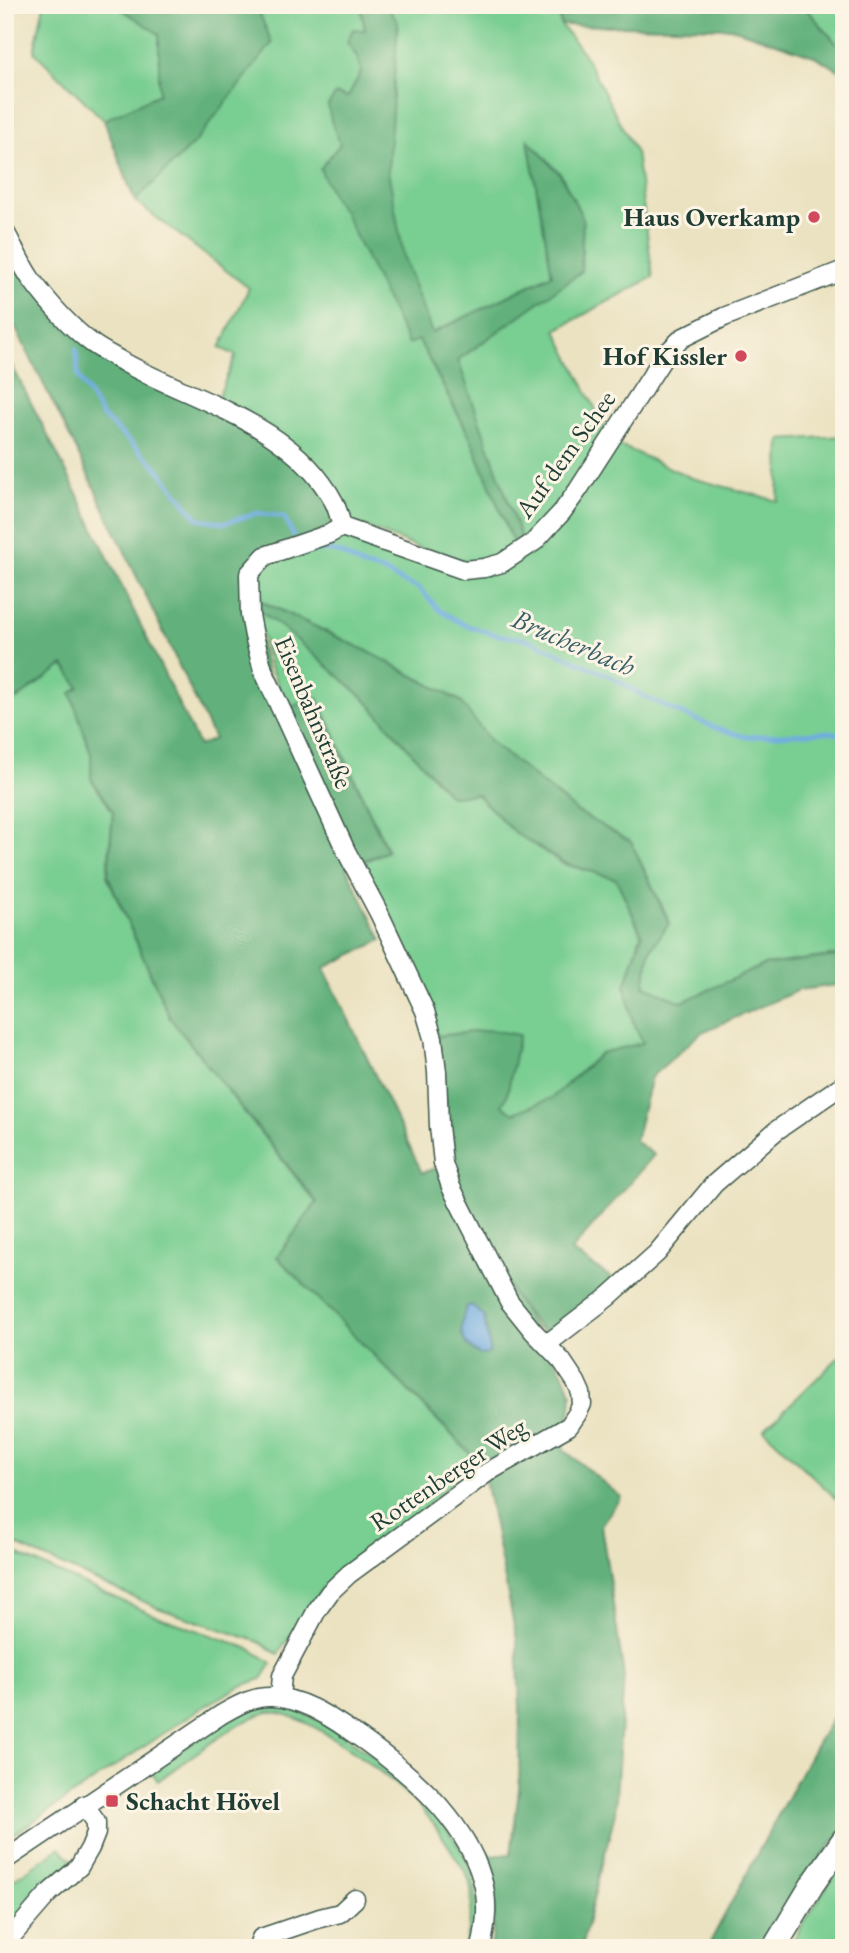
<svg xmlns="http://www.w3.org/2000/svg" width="849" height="1953" font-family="'EB Garamond',serif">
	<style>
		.green { fill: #79ce92; stroke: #4c8663; stroke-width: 2 }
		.forest { fill: #62b17c; stroke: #407758; stroke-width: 2 }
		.water { fill: #6face1; stroke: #47748a; stroke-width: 2 }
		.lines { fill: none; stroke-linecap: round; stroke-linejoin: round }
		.stream { stroke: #6face1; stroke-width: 4.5 }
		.minor-casing { stroke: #3e5649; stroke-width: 21 }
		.major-casing { stroke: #3e5649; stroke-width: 26 }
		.minor { stroke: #fff; stroke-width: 18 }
		.major { stroke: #fff; stroke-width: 23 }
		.poi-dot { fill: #d1495b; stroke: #fcf5e5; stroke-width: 2.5 }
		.labels { text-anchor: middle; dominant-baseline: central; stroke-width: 6; stroke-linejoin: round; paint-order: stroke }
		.poi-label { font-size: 26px; font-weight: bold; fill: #1f3d34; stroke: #fcf5e5; text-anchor: end }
		.street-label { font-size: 26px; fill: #1f3d34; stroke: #fcf5e5 }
		.water-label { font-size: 28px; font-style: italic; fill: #375e68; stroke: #fcf5e5 }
	</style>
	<rect width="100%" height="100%" fill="#fcf5e5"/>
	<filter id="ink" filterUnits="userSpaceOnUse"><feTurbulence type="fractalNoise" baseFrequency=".0143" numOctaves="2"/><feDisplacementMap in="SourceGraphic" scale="14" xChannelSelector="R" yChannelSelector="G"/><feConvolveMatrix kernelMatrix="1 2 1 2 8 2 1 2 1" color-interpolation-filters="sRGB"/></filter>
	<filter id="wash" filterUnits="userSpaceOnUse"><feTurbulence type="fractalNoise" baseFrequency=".00686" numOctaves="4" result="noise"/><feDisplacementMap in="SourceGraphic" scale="28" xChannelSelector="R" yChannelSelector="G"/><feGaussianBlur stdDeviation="1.57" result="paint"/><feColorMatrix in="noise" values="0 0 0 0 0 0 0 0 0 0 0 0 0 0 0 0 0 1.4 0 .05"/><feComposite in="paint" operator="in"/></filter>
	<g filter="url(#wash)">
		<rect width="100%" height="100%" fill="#ebe2c1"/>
		<g class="green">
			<polygon points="44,5 557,5 561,25 584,54 636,153 653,277 556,330 608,434 558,510 522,541 457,360 581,271 583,219 561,174 528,140 552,274 419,341 471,439 515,548 497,557 473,563 419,548 353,522 322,473 217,400 236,355 220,348 249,288 135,201 104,120 34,52"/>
			<polygon points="803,5 844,5 844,52"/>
			<polygon points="844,436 844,954 764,965 682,1003 644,985 650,951 670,922 631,843 577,811 490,742 459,700 367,651 255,598 256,578 265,565 332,537 351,534 410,553 500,567 614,443 692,478 778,501 780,440"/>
			<polygon points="256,608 282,627 364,698 450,796 476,794 514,832 563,864 617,879 641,934 625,987 633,1022 643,1043 601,1053 552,1098 514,1113 502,1105 507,1095 518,1035 489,1030 437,1036 362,863 388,851 318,698 288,709 270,667"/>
			<polygon points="63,665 79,687 71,693 91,753 91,779 113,812 107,876 170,1018 316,1203 277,1257 482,1466 460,1475 411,1521 341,1569 322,1589 278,1654 259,1642 158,1608 5,1540 5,707"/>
			<polygon points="844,1352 844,1506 764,1430"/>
			<polygon points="5,1549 154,1615 250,1649 272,1663 262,1679 241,1686 200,1709 5,1840"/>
			<path d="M264 1706C277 1706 288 1708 301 1713 357 1735 454 1815 472 1874 480 1899 477 1922 473 1948H464C468 1928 475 1905 470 1884 468 1874 461 1865 455 1856 444 1839 432 1819 418 1805 389 1776 311 1714 271 1712 250 1711 178 1766 158 1781L151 1771C185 1748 225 1715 264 1706Z"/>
			<polygon points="60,1848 75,1863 5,1935 5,1885"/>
			<polygon points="844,1860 844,1948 788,1948"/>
		</g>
		<g class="forest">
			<polygon points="115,5 256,5 272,43 196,141 135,201 104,120 159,94 159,34"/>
			<polygon points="360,5 386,5 398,22 388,171 404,258 432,333 552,275 528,140 560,174 583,218 581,272 458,360 522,541 515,548 471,439 419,340 408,344 344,212 334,199 320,169 340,144 331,121 328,105 336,94 348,97 361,72 357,57 347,42 353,29 365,30"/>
			<polygon points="557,5 803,5 844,52 844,73 814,56 732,28 561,25"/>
			<path d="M5 241 92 350 270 436 312 476 330 507 332 525 245 575 276 712 317 698 387 851 346 867 382 940 324 968 422 1173 438 1167 445 1187 559 1366 572 1394 571 1408 563 1449 621 1497 601 1525 624 1676 615 1813 581 1948H491C498 1903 494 1880 474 1839L491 1856 511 1854 519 1789 520 1708 517 1641 482 1465 277 1257 317 1202 170 1018 108 876 113 812 91 779V754L71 693 79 687 64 665 5 707V352L70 479 199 746 214 739 75 447 5 307Z"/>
			<polygon points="256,599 367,651 460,701 491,742 576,811 631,842 669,923 650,950 644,986 682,1002 764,965 844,955 844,984 799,990 702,1032 651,1077 635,1141 654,1155 571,1251 618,1282 549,1334 539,1328 515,1298 455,1182 437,1036 490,1030 519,1035 507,1095 502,1105 514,1113 552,1098 601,1053 643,1043 633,1021 625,987 642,934 616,879 564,863 514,832 477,794 450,796 364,698 283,628 256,608"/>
			<polygon points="844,1699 844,1826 800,1888 762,1948 707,1948 814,1748"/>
		</g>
		<path class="water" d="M472 1305 484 1317 490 1350 488 1354 480 1355C458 1341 459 1331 466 1307Z"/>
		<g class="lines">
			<g class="stream">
				<polyline points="76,349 78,376 102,416 155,465 197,518 224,523 258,513 284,517 293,535"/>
				<polyline points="302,553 320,550 338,552 363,566 383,571 403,582 419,588 439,610 465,625 497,635 527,639 614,678 643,696 671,709 716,728 746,737 829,732 844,735"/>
			</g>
		</g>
	</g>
	<g filter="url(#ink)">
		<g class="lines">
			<defs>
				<g id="minor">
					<path d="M5 232C14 247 21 265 31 279 48 302 70 327 93 344 103 351 115 357 125 363 197 402 292 424 334 502 338 510 340 519 342 527"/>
					<polyline points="342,527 464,570 484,568 502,563 534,542 562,512 578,490 665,355 682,338 724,317 844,270"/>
					<polyline points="547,1344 608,1297 657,1253 714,1184 777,1130 844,1084"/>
					<polyline points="280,1697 282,1676 317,1610 330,1592 349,1574 488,1472 569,1426 577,1414 582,1404 581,1393 576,1382 562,1361 533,1331 509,1301 451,1187 443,1163 439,1126 437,1072 433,1038 425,1011 379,913 346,851 263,670 254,636 250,615 249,574 265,556 329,534 342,527"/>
					<path d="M5 1860 222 1714C238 1705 253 1696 272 1697 300 1698 327 1715 349 1730 402 1766 464 1816 482 1879 489 1902 486 1925 481 1948"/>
					<polyline points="5,1944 49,1893 79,1867 90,1848 96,1833 96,1822 84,1805"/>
					<polyline points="257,1948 261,1938 320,1918 340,1913 355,1899"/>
				</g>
				<polyline id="major" points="774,1948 812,1885 844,1839"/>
			</defs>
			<use href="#minor" class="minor-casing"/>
			<use href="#major" class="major-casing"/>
			<use href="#minor" class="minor"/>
			<use href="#major" class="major"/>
		</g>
	</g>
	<g class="poi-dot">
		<circle cx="814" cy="217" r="7"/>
		<circle cx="741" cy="356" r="7"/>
		<rect x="105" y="1794" width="14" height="14" rx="3.5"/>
	</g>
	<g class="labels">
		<g class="poi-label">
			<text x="800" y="217">Haus Overkamp</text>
			<text x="727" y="356">Hof Kissler</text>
			<text x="126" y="1801" text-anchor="start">Schacht Hövel</text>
		</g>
		<g class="street-label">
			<text transform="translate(565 454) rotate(-54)">Auf dem Schee</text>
			<text transform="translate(314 712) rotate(67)">Eisenbahnstraße</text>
			<text transform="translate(448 1474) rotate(-34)">Rottenberger Weg</text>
		</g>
		<g class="water-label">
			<text transform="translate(574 642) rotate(23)">Brucherbach</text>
		</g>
	</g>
	<rect width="849" height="1953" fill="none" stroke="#fcf5e5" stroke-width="28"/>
</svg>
